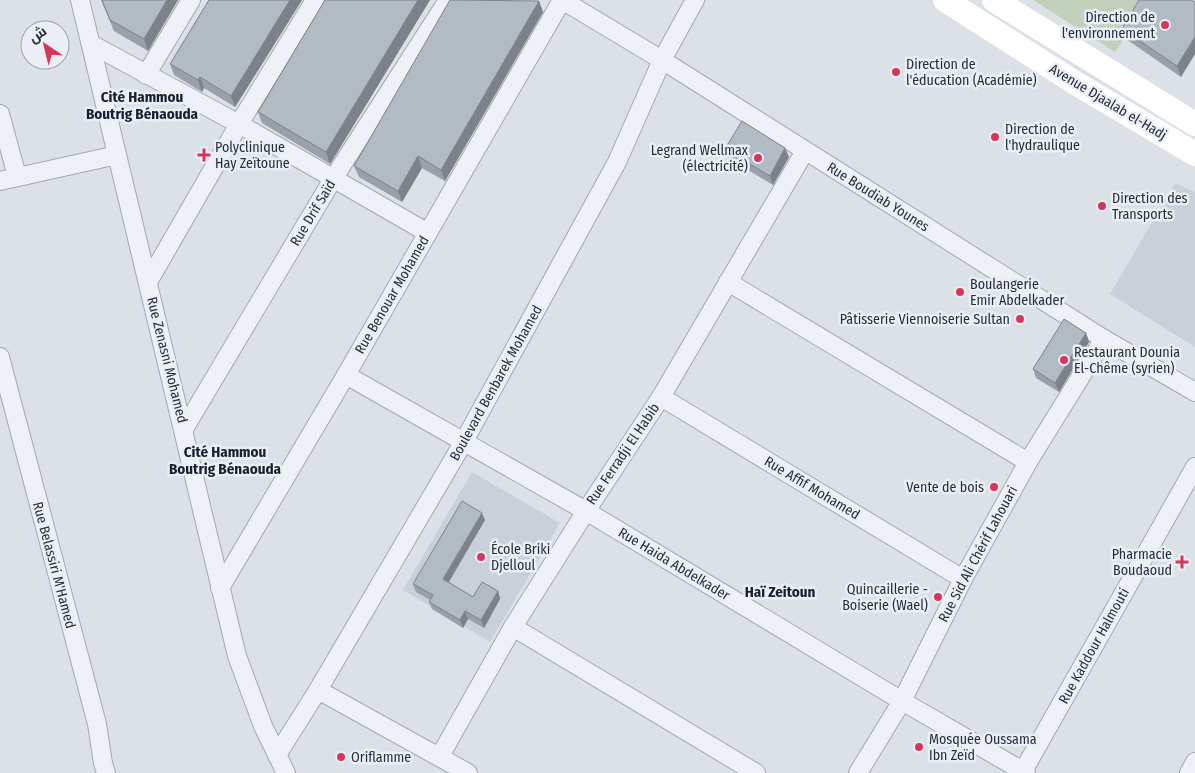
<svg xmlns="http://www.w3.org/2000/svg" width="1195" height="773" font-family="'Fira Sans Condensed',Cairo,sans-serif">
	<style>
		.built { fill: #c9d0d9 }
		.green { fill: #c3d1bc }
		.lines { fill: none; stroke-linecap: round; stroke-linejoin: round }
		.street-casing { stroke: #a0a8b1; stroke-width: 20 }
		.street { stroke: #eef1f5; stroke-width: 18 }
		.secondary { stroke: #fff; stroke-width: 24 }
		.wall { fill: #99a0a9 }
		.shaded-wall { fill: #7d8289 }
		.building { fill: #b2bac4; stroke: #7d8289 }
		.poi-dot { fill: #d63659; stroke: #ebeff5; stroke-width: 2 }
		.labels { text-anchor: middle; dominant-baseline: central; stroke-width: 5; stroke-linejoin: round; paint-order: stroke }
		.poi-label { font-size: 14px; fill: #242f3e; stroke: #ebeff5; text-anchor: start }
		.street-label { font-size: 14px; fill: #242f3e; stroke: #ebeff5 }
		.neighbourhood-label { font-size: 15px; font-weight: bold; fill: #17202e; stroke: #ebeff5 }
	</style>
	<rect width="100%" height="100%" fill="#dbe1e7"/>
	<g class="built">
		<polygon points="1175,183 1195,192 1195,347 1110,294"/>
		<polygon points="472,472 560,523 490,642 403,590"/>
	</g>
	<polygon class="green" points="1033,0 1149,0 1115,52"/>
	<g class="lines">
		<defs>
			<g id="street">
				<polyline points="80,0 237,656 263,726 286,773"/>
				<polyline points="562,0 662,60 1104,339 1195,392"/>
				<polyline points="91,44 239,124 428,233"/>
				<polyline points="146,75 191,0"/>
				<polyline points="0,114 17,176"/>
				<polyline points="0,181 117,155"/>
				<polyline points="148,282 239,124 315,0"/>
				<polyline points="728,282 1028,462"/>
				<polyline points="0,357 97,724 103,763 106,773"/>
				<polyline points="346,375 586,511 902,701 1026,773"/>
				<polyline points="661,397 963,579"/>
				<polyline points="184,429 333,179 448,0"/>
				<polyline points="220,588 346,375 562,0"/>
				<polyline points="513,627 756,773"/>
				<polyline points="318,690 468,773"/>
				<polyline points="277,755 318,690 463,443 617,162 662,60 695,0"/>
				<polyline points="440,756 513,627 586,511 661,397 805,151"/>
				<polyline points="858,773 902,701 963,579 1028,462 1104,339"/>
				<polyline points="1022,773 1195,467"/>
				<polyline points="1189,773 1195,762"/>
			</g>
		</defs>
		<use href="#street" class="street-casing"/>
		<use href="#street" class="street"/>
		<g class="secondary">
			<polyline points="945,0 1077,84 1195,154"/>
			<polyline points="994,0 1195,124"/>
		</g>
	</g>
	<g class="wall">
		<polygon points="101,0 178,0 148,51 114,31"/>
		<polygon points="209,0 302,0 235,107 204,88 202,92 174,75 170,64"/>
		<polygon points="325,0 430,0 330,164 262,123 258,112"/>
		<polygon points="1191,0 1181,77 1126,39 1122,29"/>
		<polygon points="539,1 543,12 445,181 422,168 402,202 359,177 354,166"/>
		<polygon points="725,149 789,157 773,185 728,158"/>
		<polygon points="1086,333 1089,342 1059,392 1036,378 1033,369"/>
		<polygon points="485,520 448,582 473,597 498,591 500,599 484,628 468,619 463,628 432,609 429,602 430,600 416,592 413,584"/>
	</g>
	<g class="shaded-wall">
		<polygon points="167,0 178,0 148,51 144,39"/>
		<polygon points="290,0 302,0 235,107 231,96"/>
		<polygon points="418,0 430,0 330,164 326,152"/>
		<polygon points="539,1 543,12 445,181 441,170"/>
		<polygon points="1195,37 1195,54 1181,77 1177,66"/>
		<polygon points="200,77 204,88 202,92 198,80"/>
		<polygon points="785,148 789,157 773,185 770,176"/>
		<polygon points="418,156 422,168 402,202 398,191"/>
		<polygon points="1086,333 1089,342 1059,392 1055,383"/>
		<polygon points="482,513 485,520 446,587 443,579"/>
		<polygon points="498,591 500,599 484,628 481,620"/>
		<polygon points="465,611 468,619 463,628 460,620"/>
	</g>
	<g class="building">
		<polygon points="102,0 167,0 144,39 110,20"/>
		<polygon points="209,0 290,0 231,96 200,77 198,80 170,64"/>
		<polygon points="325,0 418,0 326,152 258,112"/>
		<polygon points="450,0 539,1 441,170 418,156 398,191 354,166"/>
		<polygon points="1139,0 1191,0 1195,2 1195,37 1177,66 1122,29"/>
		<polygon points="742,121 785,148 770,176 725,149"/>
		<polygon points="1064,319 1086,333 1055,383 1033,369"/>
		<polygon points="462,501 482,513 443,579 473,597 482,582 498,591 481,620 465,611 460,620 429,602 433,595 413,584"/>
	</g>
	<g class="poi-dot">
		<circle cx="1165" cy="25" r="5"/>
		<circle cx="896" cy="72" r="5"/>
		<circle cx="995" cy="137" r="5"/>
		<path d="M201.5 147.5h5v5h5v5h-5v5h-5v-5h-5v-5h5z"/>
		<circle cx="758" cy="158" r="5"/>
		<circle cx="1102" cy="206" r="5"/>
		<circle cx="960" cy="292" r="5"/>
		<circle cx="1020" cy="319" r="5"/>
		<circle cx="1064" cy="360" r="5"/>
		<circle cx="994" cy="487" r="5"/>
		<circle cx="481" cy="557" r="5"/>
		<path d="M1179.5 554.5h5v5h5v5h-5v5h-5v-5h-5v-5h5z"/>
		<circle cx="938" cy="597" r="5"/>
		<circle cx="919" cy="747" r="5"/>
		<circle cx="341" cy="757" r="5"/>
	</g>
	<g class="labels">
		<g class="poi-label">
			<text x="1155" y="17" text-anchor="end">Direction de<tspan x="1155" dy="16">l'environnement</tspan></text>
			<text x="906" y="64">Direction de<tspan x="906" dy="16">l'éducation (Académie)</tspan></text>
			<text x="1005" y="129">Direction de<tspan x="1005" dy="16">l'hydraulique</tspan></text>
			<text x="215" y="147">Polyclinique<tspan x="215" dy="16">Hay Zeïtoune</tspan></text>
			<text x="748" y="150" text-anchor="end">Legrand Wellmax<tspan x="748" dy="16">(électricité)</tspan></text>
			<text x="1112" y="198">Direction des<tspan x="1112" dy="16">Transports</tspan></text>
			<text x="970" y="284">Boulangerie<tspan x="970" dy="16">Emir Abdelkader</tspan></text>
			<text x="1010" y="319" text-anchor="end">Pâtisserie Viennoiserie Sultan</text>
			<text x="1074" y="352">Restaurant Dounia<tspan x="1074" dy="16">El-Chême (syrien)</tspan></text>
			<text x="984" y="487" text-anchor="end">Vente de bois</text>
			<text x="491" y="549">École Briki<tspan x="491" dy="16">Djelloul</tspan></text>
			<text x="1172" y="554" text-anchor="end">Pharmacie<tspan x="1172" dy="16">Boudaoud</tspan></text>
			<text x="928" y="589" text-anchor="end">Quincaillerie -<tspan x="928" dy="16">Boiserie (Wael)</tspan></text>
			<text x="929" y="739">Mosquée Oussama<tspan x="929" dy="16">Ibn Zeïd</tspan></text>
			<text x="351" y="757">Oriflamme</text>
		</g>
		<g class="street-label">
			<text transform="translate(1108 102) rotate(31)">Avenue Djaalab el-Hadj</text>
			<text transform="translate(878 197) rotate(32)">Rue Boudiab Younes</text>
			<text transform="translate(313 213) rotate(-59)">Rue Drif Saïd</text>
			<text transform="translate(392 295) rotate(-60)">Rue Benouar Mohamed</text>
			<text transform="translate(167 360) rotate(76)">Rue Zenasni Mohamed</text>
			<text transform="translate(496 383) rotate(-61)">Boulevard Benbarek Mohamed</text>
			<text transform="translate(623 454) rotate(-56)">Rue Ferradji El Habib</text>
			<text transform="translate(812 488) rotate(31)">Rue Affif Mohamed</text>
			<text transform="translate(978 554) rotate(-62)">Rue Sid Ali Chérif Lahouari</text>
			<text transform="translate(674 564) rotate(31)">Rue Haida Abdelkader</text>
			<text transform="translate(54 565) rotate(75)">Rue Belassiri M'Hamed</text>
			<text transform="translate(1094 646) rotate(-61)">Rue Kaddour Halmouti</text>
		</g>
		<g class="neighbourhood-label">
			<text x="142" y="97">Cité Hammou<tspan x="142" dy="17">Boutrig Bénaouda</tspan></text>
			<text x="225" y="452">Cité Hammou<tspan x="225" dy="17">Boutrig Bénaouda</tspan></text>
			<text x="780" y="592">Haï Zeitoun</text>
		</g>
	</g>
	<g transform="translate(45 45) rotate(325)"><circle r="24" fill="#ebeff5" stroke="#9ba2ac"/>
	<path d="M0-4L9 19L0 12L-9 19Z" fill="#d63659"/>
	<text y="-8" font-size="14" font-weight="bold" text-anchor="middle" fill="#242f3e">ش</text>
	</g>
</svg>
